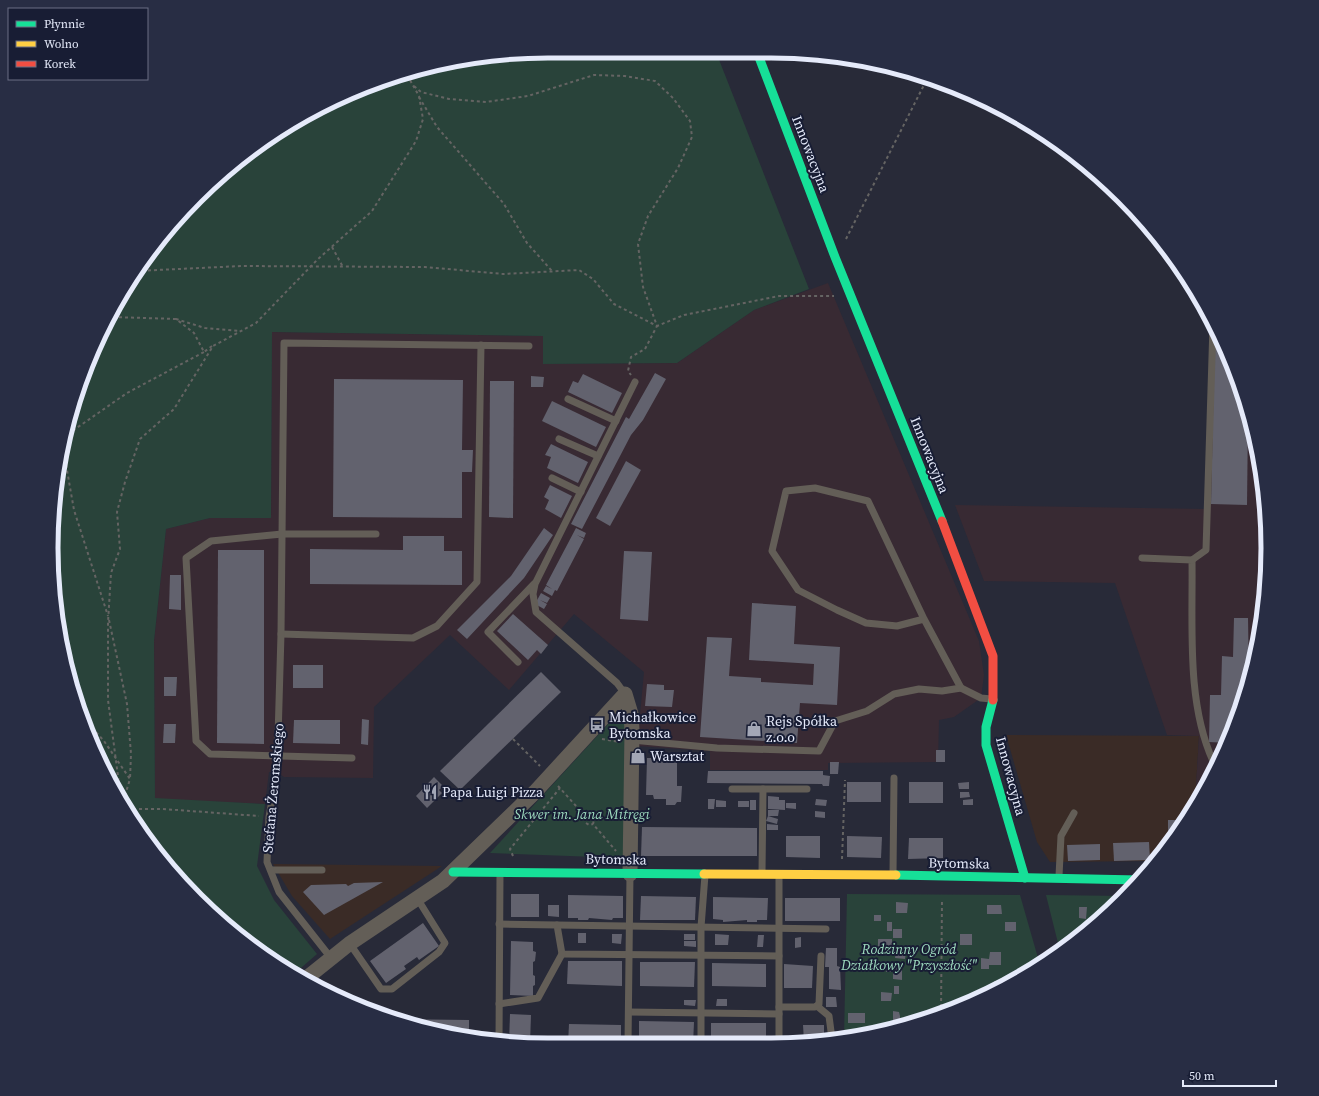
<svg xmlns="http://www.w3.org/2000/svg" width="1319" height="1096" font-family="'Source Serif 4',serif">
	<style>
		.commercial { fill: #3a2b26 }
		.industrial { fill: #382a33 }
		.green { fill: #29433a }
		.building { fill: #62626e }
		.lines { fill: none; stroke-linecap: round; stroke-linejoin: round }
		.path { stroke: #656463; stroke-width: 2; stroke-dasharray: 3 3; stroke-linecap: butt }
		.lane { stroke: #635e57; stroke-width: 7 }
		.street { stroke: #635e57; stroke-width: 15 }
		.fast { stroke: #16e098; stroke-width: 9 }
		.slow { stroke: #ffcf43; stroke-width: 9 }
		.jam { stroke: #f24e42; stroke-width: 9 }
		.labels { text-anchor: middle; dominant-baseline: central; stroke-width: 4; stroke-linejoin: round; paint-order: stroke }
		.street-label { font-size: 14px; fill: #e5eafa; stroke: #181d34 }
		.poi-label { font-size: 14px; fill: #e5eafa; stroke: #181d34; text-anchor: start }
		.park-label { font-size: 14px; font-style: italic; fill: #9ddabe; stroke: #181d34 }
		.rim { fill: none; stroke: #e5eafa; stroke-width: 5 }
	</style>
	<rect width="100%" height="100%" fill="#282a38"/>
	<g class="commercial">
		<polygon points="1006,735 1199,736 1195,804 1184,824 1154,861 1050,862 1037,842"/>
		<polygon points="273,864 442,866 330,939 292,896"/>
	</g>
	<g class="industrial">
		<polygon points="828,283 979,641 984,675 981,698 954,717 939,720 938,762 828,763 828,770 710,770 710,751 637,746 644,672 574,614 509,690 450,635 374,707 373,778 284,777 277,772 269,772 265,804 155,799 154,641 166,529 210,518 271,518 272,332 544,336 543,364 677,363 754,310"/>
		<polygon points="1211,322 1230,358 1258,451 1268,548 1258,645 1230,738 1195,804 1199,736 1167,735 1115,583 984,581 955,505 1206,509"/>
	</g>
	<g class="green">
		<polygon points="548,51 716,52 809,289 754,310 677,363 543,364 543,336 272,332 271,518 210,518 166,529 154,641 155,798 265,804 257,866 274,900 317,954 294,974 220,922 135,824 89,738 55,613 52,515 77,388 135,272 197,196 300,117 420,68"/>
		<polygon points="621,710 625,724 624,858 490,853"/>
		<polygon points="847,894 1020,895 1040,965 961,1007 868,1035 844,1038"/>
		<polygon points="1046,895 1126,896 1060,951"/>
	</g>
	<g class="building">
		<polygon points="1215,329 1230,358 1248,418 1247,505 1211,504"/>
		<polygon points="655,373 666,379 643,420 631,435 582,529 571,524 626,417 629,419"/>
		<polygon points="583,374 622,393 612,413 568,392 573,381 578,383"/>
		<polygon points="531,376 544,377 543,387 531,387"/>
		<polygon points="334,379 463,380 462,450 473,450 472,472 462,472 462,518 333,517"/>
		<polygon points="490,381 514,381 513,518 489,517"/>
		<polygon points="552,401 606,427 596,447 542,421"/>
		<polygon points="551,444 588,462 578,483 547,468 551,457 545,455"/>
		<polygon points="626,461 641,470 610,526 596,518"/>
		<polygon points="550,485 572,496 561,518 545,509 549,500 544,497"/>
		<polygon points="544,528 553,535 524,578 467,639 457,630 511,576"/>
		<polygon points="576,528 586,533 584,538 577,535 584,539 557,591 555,590 552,596 543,591 546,586 552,589 546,585"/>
		<polygon points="403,536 444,536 444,551 462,551 462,585 310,584 310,549 403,550"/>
		<polygon points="218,550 264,550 264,744 217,743"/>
		<polygon points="624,551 652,552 648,621 620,619"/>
		<polygon points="170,575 181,575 181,610 169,609"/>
		<polygon points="541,593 550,598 547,603 540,600 547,604 544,609 535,604"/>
		<polygon points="752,603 796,606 794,644 840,647 837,705 800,703 797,743 700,737 707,637 732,638 729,676 761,678 761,682 813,685 814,664 749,660"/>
		<polygon points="513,614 548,645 541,654 537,650 528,660 497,631"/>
		<polygon points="1234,618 1248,618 1249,676 1228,743 1209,742 1210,695 1221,695 1222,656 1233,657"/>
		<rect x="293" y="665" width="30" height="23"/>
		<polygon points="541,672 561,692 460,790 440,771"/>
		<polygon points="164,677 177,677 176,696 164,696"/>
		<polygon points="647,684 664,685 664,690 674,690 672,707 645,706"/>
		<polygon points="362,719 369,720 368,745 361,744"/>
		<polygon points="294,720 340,720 340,744 293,743"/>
		<polygon points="164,724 176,724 175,743 163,743"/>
		<rect x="936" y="750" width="9" height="12"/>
		<polygon points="647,758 677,758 677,786 682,786 681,802 677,802 675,805 666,805 666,799 654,799 653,795 646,795"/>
		<polygon points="830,762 839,762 838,774 830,774"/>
		<polygon points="708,771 823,771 823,775 830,776 829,786 823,786 822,784 707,783"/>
		<polygon points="434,777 443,786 439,790 442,793 427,808 416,796"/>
		<rect x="847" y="782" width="34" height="20"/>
		<rect x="909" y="782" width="34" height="21"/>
		<polygon points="969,782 969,789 959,789 958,783"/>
		<polygon points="960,792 969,792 970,797 960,798"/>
		<polygon points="768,796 779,797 779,800 785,800 785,810 768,809"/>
		<polygon points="708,799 715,799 714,809 708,809"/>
		<polygon points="816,799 827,800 826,806 815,805"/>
		<polygon points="973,799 973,805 963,805 963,800"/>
		<polygon points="716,800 726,801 726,807 716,807"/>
		<rect x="750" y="800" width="6" height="10"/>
		<rect x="738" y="801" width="11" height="6"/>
		<polygon points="786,803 796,803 796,809 786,808"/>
		<polygon points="768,810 779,810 778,816 768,816"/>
		<polygon points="815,811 825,812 825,818 815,817"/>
		<polygon points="768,816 778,819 777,824 766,821"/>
		<polygon points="1168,820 1187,820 1173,838 1168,838"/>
		<polygon points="767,824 778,825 778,830 767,830"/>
		<polygon points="642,827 757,828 757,856 641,856"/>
		<polygon points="786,836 820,836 820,858 786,857"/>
		<polygon points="847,836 882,837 881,858 847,857"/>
		<polygon points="909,838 943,838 943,858 908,859"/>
		<polygon points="1149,842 1150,860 1114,861 1113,843"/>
		<polygon points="1100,844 1100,860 1068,861 1067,845"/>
		<polygon points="383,882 324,915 303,892 311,885 346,884 348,886 354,883"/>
		<rect x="511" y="894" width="28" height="23"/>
		<polygon points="568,895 623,896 623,918 613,918 612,920 589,918 588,920 578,920 578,918 568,918"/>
		<polygon points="641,896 696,897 695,920 640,920"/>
		<polygon points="713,897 768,898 767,920 757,920 757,922 747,922 747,920 723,922 723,920 713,919"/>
		<rect x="785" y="898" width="55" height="23"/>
		<polygon points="896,902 908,903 907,913 896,913"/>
		<polygon points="548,905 559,905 559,917 548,916"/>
		<polygon points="987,905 1001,905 1002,914 987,914"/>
		<polygon points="1079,907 1087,907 1086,919 1079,918"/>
		<polygon points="1094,914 1100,915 1099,918 1094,922 1093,922"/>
		<rect x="874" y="915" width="7" height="6"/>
		<rect x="887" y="922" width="5" height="9"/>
		<rect x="1005" y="922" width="11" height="9"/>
		<polygon points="423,923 439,946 419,960 417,957 404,966 406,969 386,983 370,961"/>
		<rect x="893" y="929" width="9" height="9"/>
		<polygon points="1077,929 1086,929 1077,937"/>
		<rect x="578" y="933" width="8" height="10"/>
		<polygon points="612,934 622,934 621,944 612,943"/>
		<rect x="684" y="934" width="11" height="6"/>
		<polygon points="715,934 729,935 728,945 715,945"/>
		<rect x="960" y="934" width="12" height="11"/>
		<polygon points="758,935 764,935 763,947 757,947"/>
		<polygon points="801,937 801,947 795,948 795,938"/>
		<rect x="878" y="939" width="14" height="8"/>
		<polygon points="511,941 533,942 533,951 536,952 535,961 533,962 533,975 535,976 535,985 533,986 533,996 510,995"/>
		<polygon points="684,941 696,941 696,947 684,946"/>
		<polygon points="826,948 837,948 837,966 840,967 841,990 829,989 829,967 825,967"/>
		<polygon points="896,951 906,952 905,959 895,958"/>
		<polygon points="990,952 1001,952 1001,965 989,965 989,969 981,969 981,958 989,959"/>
		<polygon points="568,961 622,961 622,986 567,984"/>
		<polygon points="640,962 695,962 694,987 640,986"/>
		<polygon points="712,963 766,964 766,987 712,986"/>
		<polygon points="784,964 813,966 812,988 784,988"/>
		<rect x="886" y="965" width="5" height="7"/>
		<polygon points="893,966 902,966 902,980 893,979"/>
		<polygon points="994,981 1007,981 1007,983 1000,987 994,986"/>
		<rect x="894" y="986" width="5" height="8"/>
		<polygon points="981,988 989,988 989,992 982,996"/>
		<polygon points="881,992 892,993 891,1001 881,1001"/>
		<polygon points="826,997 836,997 837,1007 826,1007"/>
		<polygon points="717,999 727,999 727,1006 716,1006"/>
		<polygon points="684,1000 696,1000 695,1006 684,1005"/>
		<polygon points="893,1011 899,1012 900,1016 900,1026 893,1028"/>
		<rect x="848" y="1013" width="17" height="10"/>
		<polygon points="510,1014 531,1015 530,1044 509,1043"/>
		<polygon points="392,1019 469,1020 469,1035"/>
		<polygon points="639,1021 694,1022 693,1045 639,1044"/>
		<rect x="711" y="1023" width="55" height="22"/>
		<polygon points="569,1024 621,1025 621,1044 568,1044"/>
		<polygon points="803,1025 824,1025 824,1040 804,1042"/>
	</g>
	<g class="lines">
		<g class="path">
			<polyline points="414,86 421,92 449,99 486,102 528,96 594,75 625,76 655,81 673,98 690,121 692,137 678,168 648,216 638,244 643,287 657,326 684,315 779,296 834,296"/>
			<polyline points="419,97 437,127 504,204 527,243 552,271"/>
			<polyline points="846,239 928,77"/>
			<polyline points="332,247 343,267"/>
			<polyline points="136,271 242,266 425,267 503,274 579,270 593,279 614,304 657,326 645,349 631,357 628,371 631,375"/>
			<polyline points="113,317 176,319"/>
			<polyline points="212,346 204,352 194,333 176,319 205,328 239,331"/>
			<polyline points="68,434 127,393 204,352"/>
			<polyline points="64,453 74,510 108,616"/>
			<polyline points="109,620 127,704 131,754 130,779"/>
			<polyline points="84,719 104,741 130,779 123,802"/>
			<polyline points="513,739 540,766"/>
			<polyline points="602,739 619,742"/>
			<polyline points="558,786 586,817 589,815 594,820 593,824 616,851"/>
			<polyline points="121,799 108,700 108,622 111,573 120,549 117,512 125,482 140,439 174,409 213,346 256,323 317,260 372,211 416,141 423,119 419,96 406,73"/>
			<polyline points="127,809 163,809 259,816"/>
			<polyline points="586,817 586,823 589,825 593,824"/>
			<polyline points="513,856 510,849 560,788"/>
			<polyline points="842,859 845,780"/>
			<polyline points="941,1013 942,899"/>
		</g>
		<g class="lane">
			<polyline points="568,399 616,421"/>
			<polyline points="559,439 598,456"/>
			<polyline points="552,478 581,492"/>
			<path d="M1142 558 1192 560C1193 624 1186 702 1213 761L1217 762"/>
			<polyline points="1192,560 1206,550 1213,325"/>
			<polyline points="924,619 897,626 866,623 837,610 798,590 772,551 786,491 815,488 868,501 924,619 961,688 981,698 991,699"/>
			<polyline points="281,634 413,638 437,626 477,582 481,345"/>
			<polyline points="518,662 488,632 534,584"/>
			<polyline points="625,694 617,683 536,612 533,594 535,584 635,382"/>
			<polyline points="632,740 717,748 819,751 835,721 867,711 894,694 919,689 942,691 961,688"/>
			<polyline points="352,758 210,754 196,741 186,558 211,541 282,534 376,534"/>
			<polyline points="732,789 807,789"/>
			<polyline points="271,870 322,870"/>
			<polyline points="762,872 763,789"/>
			<polyline points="893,874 894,778"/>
			<polyline points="1059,876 1061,836 1074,813"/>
			<polyline points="499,924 557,925 562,954 779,956"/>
			<polyline points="557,925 826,929"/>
			<polyline points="350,944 381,989 392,989 439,952 445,943 417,898"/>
			<polyline points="331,958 279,892 267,862 269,817 277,772 281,634 284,343 529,346"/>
			<polyline points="499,1004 538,998 562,954"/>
			<polyline points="817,1006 829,1016 832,1039"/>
			<polyline points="779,1007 815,1007 819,1004 821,956"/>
			<polyline points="629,1012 779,1014"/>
			<polyline points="499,1041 500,873"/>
			<polyline points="628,1044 630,874"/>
			<polyline points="779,1044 779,875"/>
			<polyline points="701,1045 701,927 705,875"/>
		</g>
		<polyline class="street" points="304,980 349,944 443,881 535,792 625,694 631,714 632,730 630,874"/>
		<g class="fast">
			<polyline points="757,52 835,257 942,521"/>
			<polyline points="993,700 986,727 986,745 1025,878"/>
			<polyline points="453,872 704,874"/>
			<polyline points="896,875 1139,880"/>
		</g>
		<polyline class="slow" points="704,874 896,875"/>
		<polyline class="jam" points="942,521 993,656 993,700"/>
	</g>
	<defs>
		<symbol id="bus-bare" viewBox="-9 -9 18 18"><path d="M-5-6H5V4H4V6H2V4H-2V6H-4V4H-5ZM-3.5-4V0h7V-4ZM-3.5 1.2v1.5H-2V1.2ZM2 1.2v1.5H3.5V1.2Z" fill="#a3a7b6" stroke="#181d34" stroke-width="2.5" paint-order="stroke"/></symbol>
		<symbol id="shop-bare" viewBox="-9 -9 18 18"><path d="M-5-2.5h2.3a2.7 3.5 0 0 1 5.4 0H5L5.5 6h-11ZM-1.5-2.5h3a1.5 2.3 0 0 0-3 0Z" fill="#a3a7b6" stroke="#181d34" stroke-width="2.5" paint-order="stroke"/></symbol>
		<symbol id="restaurant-bare" viewBox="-9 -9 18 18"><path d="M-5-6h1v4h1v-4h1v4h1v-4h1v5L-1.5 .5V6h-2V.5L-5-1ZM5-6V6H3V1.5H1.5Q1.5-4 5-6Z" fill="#a3a7b6" stroke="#181d34" stroke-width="2.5" paint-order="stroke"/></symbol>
	</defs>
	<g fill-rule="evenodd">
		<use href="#bus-bare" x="586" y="714" width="22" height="22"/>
		<use href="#shop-bare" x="743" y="718" width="22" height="22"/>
		<use href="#shop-bare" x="627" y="745" width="22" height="22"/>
		<use href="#restaurant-bare" x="419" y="781" width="22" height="22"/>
	</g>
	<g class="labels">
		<g class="street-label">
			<text transform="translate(811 154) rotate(69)">Innowacyjna</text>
			<text transform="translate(930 455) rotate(68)">Innowacyjna</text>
			<text transform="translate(1011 776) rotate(75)">Innowacyjna</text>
			<text transform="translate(273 788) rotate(-85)">Stefana Żeromskiego</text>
			<text transform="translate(616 859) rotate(1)">Bytomska</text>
			<text transform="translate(959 863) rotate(1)">Bytomska</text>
		</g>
		<g class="poi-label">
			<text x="609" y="717">Michałkowice<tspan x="609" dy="16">Bytomska</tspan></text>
			<text x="766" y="721">Rejs Spółka<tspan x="766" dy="16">z.o.o</tspan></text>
			<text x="650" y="756">Warsztat</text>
			<text x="442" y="792">Papa Luigi Pizza</text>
		</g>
		<g class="park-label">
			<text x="582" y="814">Skwer im. Jana Mitręgi</text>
			<text x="909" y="949">Rodzinny Ogród<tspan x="909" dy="16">Działkowy "Przyszłość"</tspan></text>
		</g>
	</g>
	<path d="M0 0H1319V1096H0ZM548 58H771A490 490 0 0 1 1261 548V548A490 490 0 0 1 771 1038H548A490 490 0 0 1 58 548V548A490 490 0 0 1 548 58Z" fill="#282d44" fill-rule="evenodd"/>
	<path class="rim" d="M548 58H771A490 490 0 0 1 1261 548V548A490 490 0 0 1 771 1038H548A490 490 0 0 1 58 548V548A490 490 0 0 1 548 58Z"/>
	<rect x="8" y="8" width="140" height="72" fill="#181d34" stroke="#6a6f83"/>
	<rect x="16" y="21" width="20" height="6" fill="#16e098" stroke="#6a6f83"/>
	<text x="44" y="28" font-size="12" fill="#e5eafa">Płynnie</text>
	<rect x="16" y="41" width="20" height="6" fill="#ffcf43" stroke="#6a6f83"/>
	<text x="44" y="48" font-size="12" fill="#e5eafa">Wolno</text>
	<rect x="16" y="61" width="20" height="6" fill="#f24e42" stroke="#6a6f83"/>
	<text x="44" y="68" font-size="12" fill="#e5eafa">Korek</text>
	<path d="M1183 1080v6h93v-6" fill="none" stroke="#e5eafa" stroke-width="2"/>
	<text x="1189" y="1080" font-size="12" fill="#e5eafa" stroke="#181d34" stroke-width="3" paint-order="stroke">50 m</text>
</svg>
